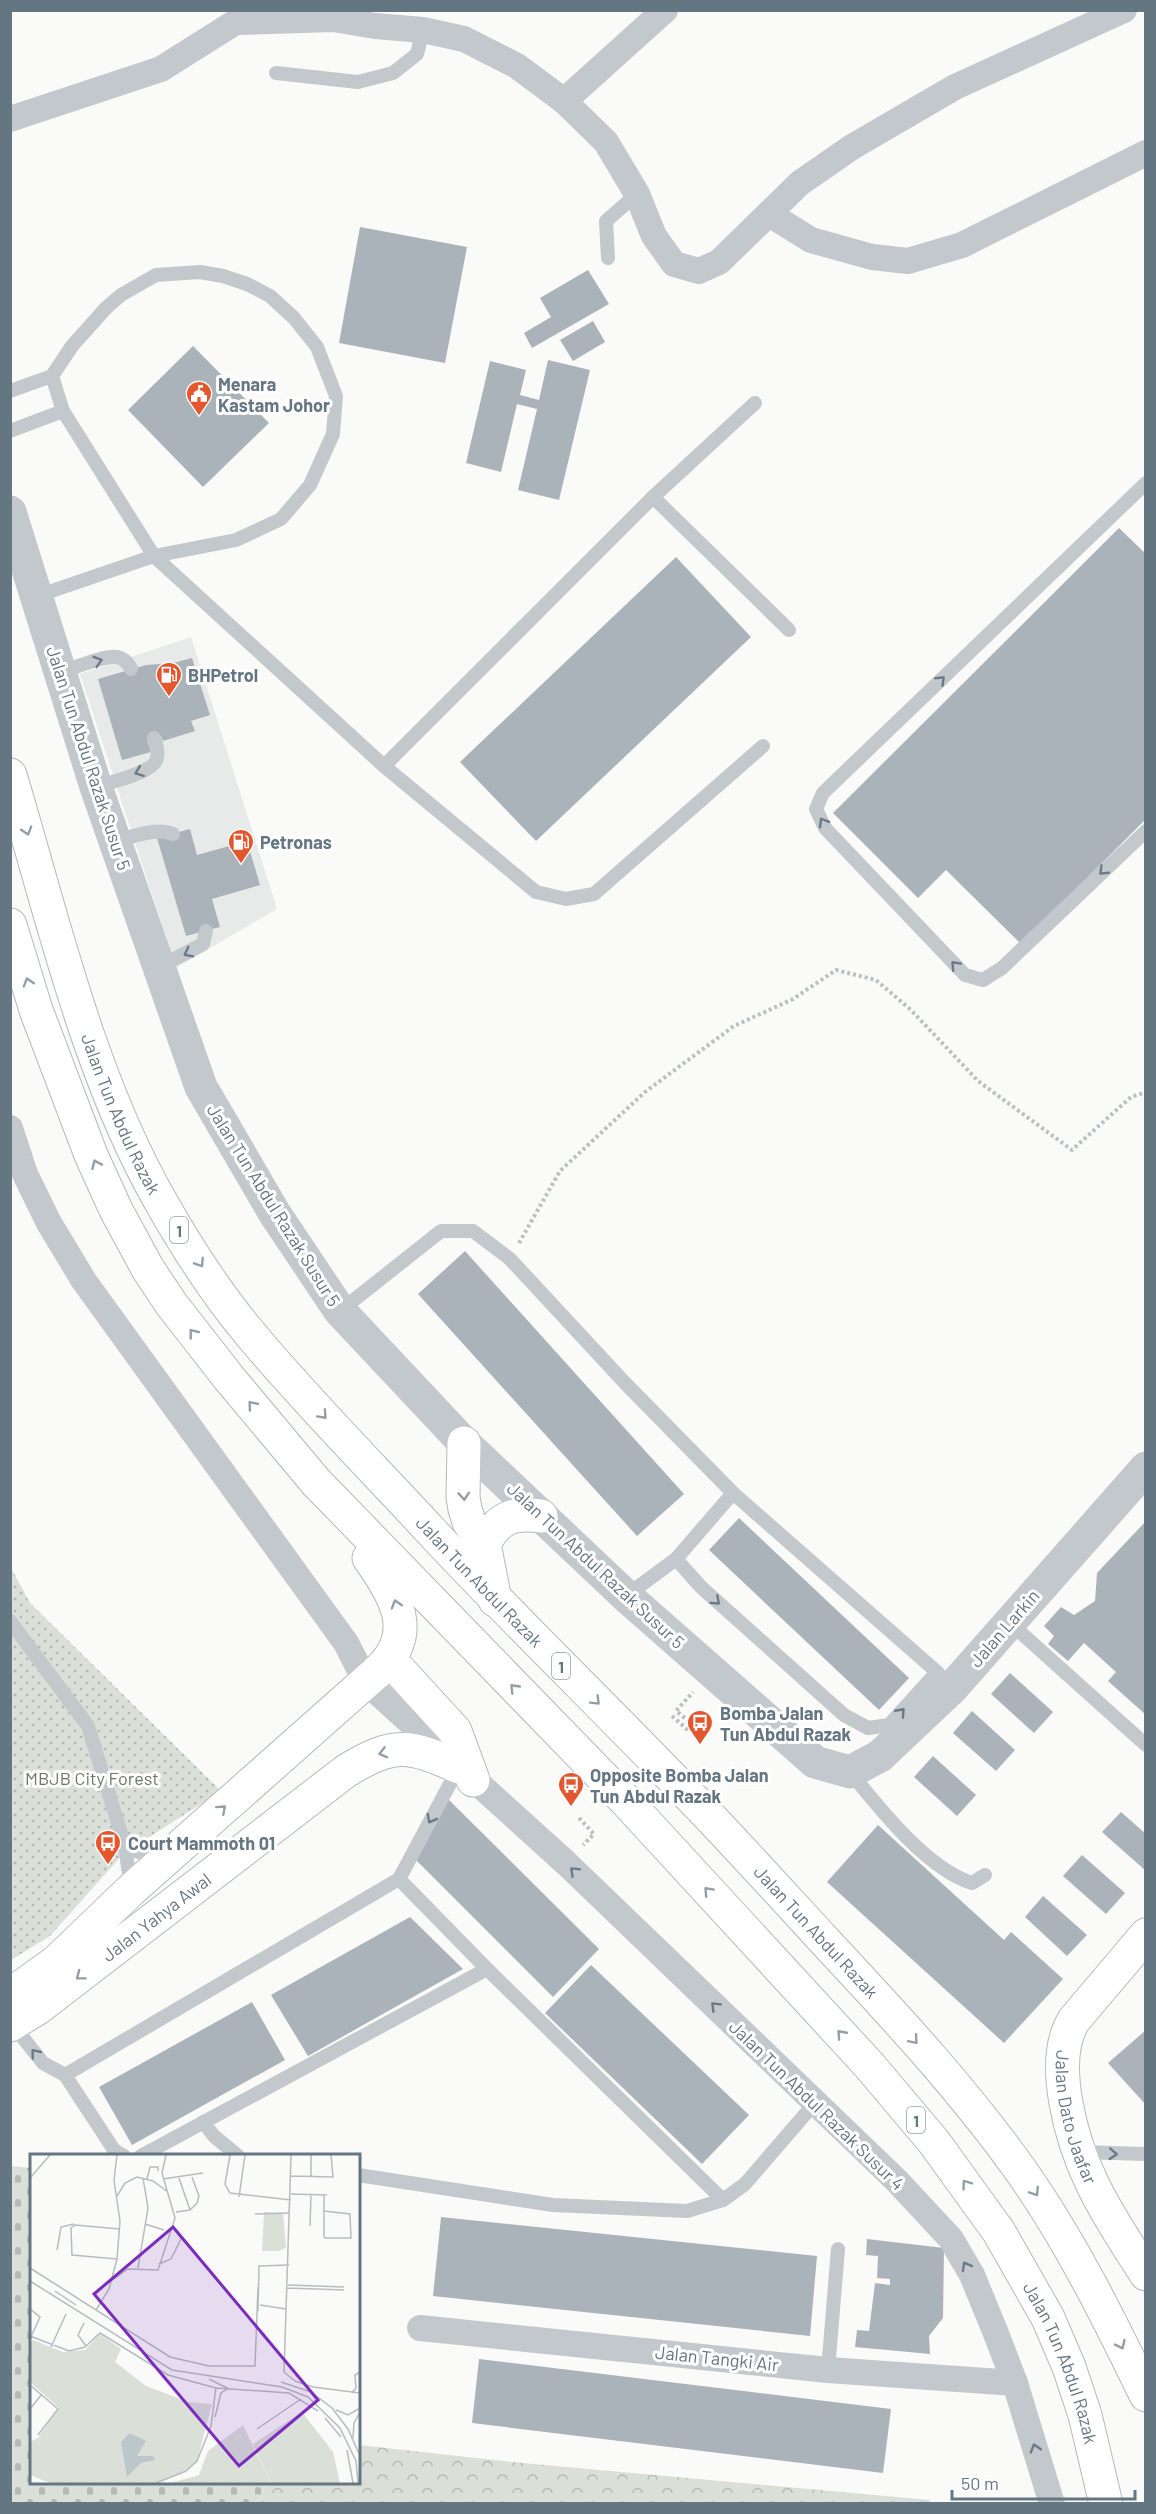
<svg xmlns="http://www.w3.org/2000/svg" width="1156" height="2514" font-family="Barlow,sans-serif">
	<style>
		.built { fill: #e8e9e9 }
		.grass { fill: url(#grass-dots) }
		.forest { fill: url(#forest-crowns) }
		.cemetery { fill: url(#cemetery-stones) }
		.building { fill: #aab3b9 }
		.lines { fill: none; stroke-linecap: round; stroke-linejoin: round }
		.secondary-casing { stroke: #b3babf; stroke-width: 35 }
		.primary-casing { stroke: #b5babe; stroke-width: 35 }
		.trunk-casing { stroke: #b4b9bd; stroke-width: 35 }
		.path { stroke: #bbbfc2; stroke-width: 4; stroke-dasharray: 3 3; stroke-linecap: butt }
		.service { stroke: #c3c8cc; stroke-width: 14 }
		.minor { stroke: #c3c8cc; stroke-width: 26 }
		.tertiary { stroke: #c3c8cc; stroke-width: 33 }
		.secondary { stroke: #fff; stroke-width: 33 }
		.primary { stroke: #fff; stroke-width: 33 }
		.trunk { stroke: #fff; stroke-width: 33 }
		.oneway { stroke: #6a7a87 }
		.oneway2 { stroke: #939fa8 }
		.labels { text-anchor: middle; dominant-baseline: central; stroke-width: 6; stroke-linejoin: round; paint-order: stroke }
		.shield { fill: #fff; stroke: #939fa8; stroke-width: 1.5 }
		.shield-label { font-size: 16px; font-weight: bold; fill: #657683 }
		.poi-label { font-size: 18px; font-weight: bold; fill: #657683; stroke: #fff; text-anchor: start }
		.street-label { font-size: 18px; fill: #657683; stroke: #fff }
		.park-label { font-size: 18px; fill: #687a64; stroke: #fff }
		.inset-road { fill: none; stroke: #b5bdc2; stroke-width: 1.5 }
		.view { fill: #7b2cbf; fill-opacity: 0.15; stroke: #7b2cbf; stroke-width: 3 }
		.inset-edge { fill: none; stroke: #657683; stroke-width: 3 }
	</style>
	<defs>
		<pattern id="grass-dots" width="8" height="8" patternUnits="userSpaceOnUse" patternTransform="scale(1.5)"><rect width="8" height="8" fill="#dadfd7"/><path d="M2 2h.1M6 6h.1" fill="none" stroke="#b4b9b4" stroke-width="1.8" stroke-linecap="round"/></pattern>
		<pattern id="forest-crowns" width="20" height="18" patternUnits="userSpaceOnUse" patternTransform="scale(1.5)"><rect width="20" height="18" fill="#dadfd7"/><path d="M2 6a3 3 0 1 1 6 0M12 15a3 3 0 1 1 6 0" fill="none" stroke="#b4b9b4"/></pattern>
		<pattern id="cemetery-stones" width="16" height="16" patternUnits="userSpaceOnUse" patternTransform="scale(1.5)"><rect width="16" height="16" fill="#dadfd7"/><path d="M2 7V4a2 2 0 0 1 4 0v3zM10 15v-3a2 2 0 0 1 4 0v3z" fill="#b4b9b4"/></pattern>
	</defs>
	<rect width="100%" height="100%" fill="#fafaf8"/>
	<polygon class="built" points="191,637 277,909 176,968 80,674"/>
	<polygon class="grass" points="10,1566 30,1603 221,1791 123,1854 50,1936 11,1960"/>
	<polygon class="forest" points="359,2445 512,2462 930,2500 930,2503 260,2504 265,2483 358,2482"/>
	<polygon class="cemetery" points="11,2166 31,2168 32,2482 265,2483 260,2503 11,2503"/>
	<g class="building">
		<polygon points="360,227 467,247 445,363 339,343"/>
		<polygon points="588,270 609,304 532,348 524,333 551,317 540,298"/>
		<polygon points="593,321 605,342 573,361 560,340"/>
		<polygon points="193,346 269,423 203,487 128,410"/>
		<polygon points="548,360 590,370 559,500 518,490 537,409 517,404 501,472 466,463 490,361 526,370 520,395 539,400"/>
		<polygon points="1119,528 1146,554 1146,819 1021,944 946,870 918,898 833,813"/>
		<polygon points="676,557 751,637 536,841 460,762"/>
		<polygon points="192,658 210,715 191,721 195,731 163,741 161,736 147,740 151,752 122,760 98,679 146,665 173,663"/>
		<polygon points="190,829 197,855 247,841 260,885 212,899 220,927 186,936 157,838"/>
		<polygon points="465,1251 684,1494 637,1536 418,1294"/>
		<polygon points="739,1518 909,1678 879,1710 709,1550"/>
		<polygon points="1146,1521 1146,1715 1108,1681 1116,1672 1084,1643 1068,1661 1048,1644 1054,1636 1044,1626 1061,1607 1074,1615 1095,1601 1097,1573"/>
		<polygon points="1010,1673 1053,1712 1034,1733 991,1694"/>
		<polygon points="972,1711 1015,1750 996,1771 953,1733"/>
		<polygon points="933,1756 976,1795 957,1816 914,1777"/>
		<polygon points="447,1798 599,1949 553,1997 412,1856"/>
		<polygon points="1121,1812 1146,1834 1146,1871 1102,1832"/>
		<polygon points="878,1825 1004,1940 1011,1932 1063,1979 1004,2043 827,1882"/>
		<polygon points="1082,1855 1125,1893 1106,1914 1063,1876"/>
		<polygon points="1043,1896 1087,1935 1067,1956 1025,1917"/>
		<polygon points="410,1917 463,1969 308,2056 271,1995"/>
		<polygon points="591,1965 749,2115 702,2164 545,2013"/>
		<polygon points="252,2002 285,2060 132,2145 99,2087"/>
		<polygon points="1146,2030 1146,2105 1108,2063"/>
		<polygon points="441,2217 817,2256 810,2336 433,2296"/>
		<polygon points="867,2239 944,2248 943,2318 929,2336 930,2354 855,2347 857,2330 869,2331 875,2283 890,2285 890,2279 877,2278 878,2256 866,2255"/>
		<polygon points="479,2359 891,2409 883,2473 472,2423"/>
	</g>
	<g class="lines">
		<defs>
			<g id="secondary">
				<polyline points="10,1995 56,1962 131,1890 377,1672"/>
				<path id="s1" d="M10 2025 38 2008 346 1771C395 1741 409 1745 459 1767"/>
			</g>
			<g id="primary">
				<path id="s2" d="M1146 1935 1074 2020C1048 2061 1072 2142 1092 2183 1107 2215 1127 2244 1146 2274"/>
			</g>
			<g id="trunk">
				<path id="s3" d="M10 775C52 915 88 1075 161 1202 187 1248 218 1296 252 1336 308 1403 370 1465 429 1529 512 1618 599 1702 683 1789 730 1837 775 1887 821 1937 891 2012 964 2090 1024 2175 1072 2244 1109 2319 1146 2395"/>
				<path id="s4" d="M10 925 36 1010 91 1155 116 1210 148 1269 172 1305 229 1378 316 1482 625 1800 869 2065 934 2142 999 2232 1048 2318 1069 2367 1085 2415 1106 2504"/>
				<polyline points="464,1443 463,1497 465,1509 469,1522 484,1544 495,1600"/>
				<path d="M484 1544C498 1518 512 1512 541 1516"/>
				<path d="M369 1558C396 1596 419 1634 377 1672"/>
				<polyline points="390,1660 455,1731 473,1780"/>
			</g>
		</defs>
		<use href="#secondary" class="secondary-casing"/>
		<use href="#primary" class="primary-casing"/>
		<use href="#trunk" class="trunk-casing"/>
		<g class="path">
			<polyline points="519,1243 560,1171 645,1092 734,1026 793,999 836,970 876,980 911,1010 978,1081 1072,1150 1131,1097 1146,1092"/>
			<polyline points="672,1716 689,1731 694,1725 676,1711 693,1692"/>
			<polyline points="579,1818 594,1834 583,1845"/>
		</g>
		<g class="service">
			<polyline points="276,73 358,82 393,73 417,54 423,30"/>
			<polyline points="608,258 606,221 637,194"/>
			<polyline points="52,376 63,411"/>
			<polyline points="10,391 52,376 72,346 106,308 121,295 156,275 200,272 223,276 247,284 270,296 294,318 317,347 336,396 333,434 310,485 281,519 236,540 154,556 63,411 10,431"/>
			<polyline points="1146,483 823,793 816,809 825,828 965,975 983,980 1002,968 1146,831"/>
			<polyline points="653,497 789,630"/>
			<polyline points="37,596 154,556 384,766 536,892 566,899 594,894 763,746"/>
			<path d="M61 672C74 668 104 655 117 657 124 658 128 663 131 669"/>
			<polyline points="384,766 653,497 755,403"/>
			<path d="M96 787C110 782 154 773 157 758 159 752 156 744 154 738"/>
			<path d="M115 841C132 837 156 827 173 834"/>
			<polyline points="159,967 203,944 206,931"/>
			<polyline points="340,1311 441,1231 473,1231 510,1259 625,1383 733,1493 937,1672 952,1688"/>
			<polyline points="676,1559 701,1587 844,1715 868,1728 889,1725 937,1672"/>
			<polyline points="626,1596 676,1559 733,1493"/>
			<polyline points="10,1621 88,1726 125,1846 131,1888"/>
			<polyline points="1009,1622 1146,1745"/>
			<path d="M850 1772C879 1808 927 1869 972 1883L985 1875"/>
			<polyline points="125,1846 162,1862"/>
			<polyline points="399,1879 487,1969 723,2200 745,2184 814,2104"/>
			<polyline points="12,2024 43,2063 65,2075 114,2150 124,2156"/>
			<polyline points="65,2075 399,1879 459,1767"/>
			<polyline points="203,2122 214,2136 238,2156"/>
			<polyline points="1080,2152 1146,2154"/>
			<polyline points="141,2156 487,1969"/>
			<polyline points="358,2175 553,2205 687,2211 723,2200"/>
			<polyline points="828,2370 838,2249"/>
		</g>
		<g class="minor">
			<polyline points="236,22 333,19 375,26 423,30 464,39 517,66 564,101 606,142 637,194 654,236 674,264 699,271 719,262 800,183 852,147 955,87 1124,10"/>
			<polyline points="564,101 665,10"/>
			<polyline points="10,119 161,69 250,13"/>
			<polyline points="769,214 811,240 872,257 908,261 962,245 1146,153"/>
			<polyline points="10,1128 25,1174 49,1223 84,1281 346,1643 366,1682 566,1863 897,2181 951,2239 972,2275 995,2331 1015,2383 1052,2504"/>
			<polyline points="420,2328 828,2370 1015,2383"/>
		</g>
		<polyline class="tertiary" points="10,512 96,787 201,1087 275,1214 340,1311 464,1443 626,1596 815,1762 850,1772 880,1756 952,1688 1146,1468"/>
		<use href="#secondary" class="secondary"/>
		<use href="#primary" class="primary"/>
		<use href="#trunk" class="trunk"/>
	</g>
	<defs><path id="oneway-chevron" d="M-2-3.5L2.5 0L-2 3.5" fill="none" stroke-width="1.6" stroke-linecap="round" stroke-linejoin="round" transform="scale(1.5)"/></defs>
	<g class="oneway">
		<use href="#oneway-chevron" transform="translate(98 661) rotate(-17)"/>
		<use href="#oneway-chevron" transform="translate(941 680) rotate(-44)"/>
		<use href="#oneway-chevron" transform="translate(139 772) rotate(159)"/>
		<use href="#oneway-chevron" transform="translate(823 822) rotate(-120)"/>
		<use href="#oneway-chevron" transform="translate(1103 871) rotate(136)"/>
		<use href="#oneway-chevron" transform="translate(188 953) rotate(153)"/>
		<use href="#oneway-chevron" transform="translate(955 965) rotate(-133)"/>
		<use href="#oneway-chevron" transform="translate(716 1601) rotate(42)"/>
		<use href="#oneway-chevron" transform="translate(901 1712) rotate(-48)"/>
		<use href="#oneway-chevron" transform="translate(431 1819) rotate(118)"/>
		<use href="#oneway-chevron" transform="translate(574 1871) rotate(-136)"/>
		<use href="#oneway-chevron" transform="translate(715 2006) rotate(-135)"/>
		<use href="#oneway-chevron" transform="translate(35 2053) rotate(-129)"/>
		<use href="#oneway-chevron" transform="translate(1113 2154) rotate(3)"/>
		<use href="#oneway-chevron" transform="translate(966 2266) rotate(-119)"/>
		<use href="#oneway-chevron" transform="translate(1035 2448) rotate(-107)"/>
	</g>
	<g class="oneway2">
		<use href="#oneway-chevron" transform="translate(27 831) rotate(73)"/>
		<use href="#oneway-chevron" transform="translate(28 982) rotate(-107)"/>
		<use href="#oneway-chevron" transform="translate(96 1164) rotate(-114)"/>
		<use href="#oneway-chevron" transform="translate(200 1263) rotate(57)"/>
		<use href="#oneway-chevron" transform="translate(193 1333) rotate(-128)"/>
		<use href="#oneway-chevron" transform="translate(252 1405) rotate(-130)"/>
		<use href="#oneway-chevron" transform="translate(323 1415) rotate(47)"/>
		<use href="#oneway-chevron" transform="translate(464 1496) rotate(86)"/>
		<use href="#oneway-chevron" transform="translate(396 1604) rotate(-107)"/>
		<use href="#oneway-chevron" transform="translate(514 1688) rotate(-134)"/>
		<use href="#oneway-chevron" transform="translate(596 1701) rotate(45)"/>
		<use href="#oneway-chevron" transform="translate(383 1753) rotate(166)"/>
		<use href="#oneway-chevron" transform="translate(222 1809) rotate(-42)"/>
		<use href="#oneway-chevron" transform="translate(708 1891) rotate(-133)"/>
		<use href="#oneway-chevron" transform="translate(80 1976) rotate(143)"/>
		<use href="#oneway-chevron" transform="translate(841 2034) rotate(-132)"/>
		<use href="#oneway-chevron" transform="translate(914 2040) rotate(49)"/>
		<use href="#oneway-chevron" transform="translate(966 2184) rotate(-126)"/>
		<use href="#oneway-chevron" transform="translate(1035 2192) rotate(57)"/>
		<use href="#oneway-chevron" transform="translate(1121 2345) rotate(64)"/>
	</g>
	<defs>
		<symbol id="civic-pin" viewBox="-11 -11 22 30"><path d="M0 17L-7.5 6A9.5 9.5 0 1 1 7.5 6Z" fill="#e4572e" stroke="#fff"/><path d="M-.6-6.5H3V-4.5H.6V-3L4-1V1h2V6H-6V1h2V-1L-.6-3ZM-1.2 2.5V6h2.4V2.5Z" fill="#fff"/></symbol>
		<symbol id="fuel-pin" viewBox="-11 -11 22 30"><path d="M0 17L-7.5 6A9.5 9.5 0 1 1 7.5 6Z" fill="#e4572e" stroke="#fff"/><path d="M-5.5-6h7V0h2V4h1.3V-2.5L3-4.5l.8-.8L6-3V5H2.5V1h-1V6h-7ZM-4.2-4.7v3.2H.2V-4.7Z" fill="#fff"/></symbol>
		<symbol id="bus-pin" viewBox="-11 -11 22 30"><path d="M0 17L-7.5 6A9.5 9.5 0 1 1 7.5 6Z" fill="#e4572e" stroke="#fff"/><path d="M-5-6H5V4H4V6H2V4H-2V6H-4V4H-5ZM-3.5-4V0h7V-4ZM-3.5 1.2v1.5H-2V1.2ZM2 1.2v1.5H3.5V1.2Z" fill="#fff"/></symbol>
	</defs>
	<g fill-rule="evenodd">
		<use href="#civic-pin" x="184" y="379" width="30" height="40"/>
		<use href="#fuel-pin" x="154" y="660" width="30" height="40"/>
		<use href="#fuel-pin" x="226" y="827" width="30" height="40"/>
		<use href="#bus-pin" x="685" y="1708" width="30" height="40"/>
		<use href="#bus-pin" x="556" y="1770" width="30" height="40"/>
		<use href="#bus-pin" x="93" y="1828" width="30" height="40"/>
	</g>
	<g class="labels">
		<g class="shield">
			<rect x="170" y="1217" width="18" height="26" rx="4.5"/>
			<rect x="552" y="1653" width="18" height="26" rx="4.5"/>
			<rect x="907" y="2107" width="18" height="26" rx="4.5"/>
		</g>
		<g class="shield-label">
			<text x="179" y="1230">1</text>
			<text x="561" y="1666">1</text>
			<text x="916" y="2120">1</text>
		</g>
		<g class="poi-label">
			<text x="218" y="384">Menara<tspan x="218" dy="21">Kastam Johor</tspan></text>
			<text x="188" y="675">BHPetrol</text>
			<text x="260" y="842">Petronas</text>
			<text x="720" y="1713">Bomba Jalan<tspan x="720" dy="21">Tun Abdul Razak</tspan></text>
			<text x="590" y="1775">Opposite Bomba Jalan<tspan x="590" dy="21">Tun Abdul Razak</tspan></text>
			<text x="128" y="1843">Court Mammoth 01</text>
		</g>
		<g class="street-label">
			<text transform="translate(89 758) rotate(72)">Jalan Tun Abdul Razak Susur 5</text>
			<text stroke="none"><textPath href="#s3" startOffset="357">Jalan Tun Abdul Razak</textPath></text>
			<text transform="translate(274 1205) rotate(58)">Jalan Tun Abdul Razak Susur 5</text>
			<text transform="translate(596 1565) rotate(43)">Jalan Tun Abdul Razak Susur 5</text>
			<text stroke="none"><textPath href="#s3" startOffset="951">Jalan Tun Abdul Razak</textPath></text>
			<text transform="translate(1004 1628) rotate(-49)">Jalan Larkin</text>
			<text stroke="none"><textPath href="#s1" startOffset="182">Jalan Yahya Awal</textPath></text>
			<text stroke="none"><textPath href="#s3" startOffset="1437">Jalan Tun Abdul Razak</textPath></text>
			<text transform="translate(817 2105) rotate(44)">Jalan Tun Abdul Razak Susur 4</text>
			<text stroke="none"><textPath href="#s2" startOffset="212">Jalan Dato Jaafar</textPath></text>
			<text transform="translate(717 2358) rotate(6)">Jalan Tangki Air</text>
			<text stroke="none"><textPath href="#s4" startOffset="1804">Jalan Tun Abdul Razak</textPath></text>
		</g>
		<g class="park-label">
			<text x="92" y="1778">MBJB City Forest</text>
		</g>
	</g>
	<g transform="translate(30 2154)">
		<rect width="330" height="330" fill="#fafaf8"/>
		<path d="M70 180 91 195 85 208 116 232 158 248 182 250 167 307 159 315 125 329H20L0 321V288L8 284 29 254 0 228V189L3 186 33 198 55 196Z" fill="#dadfd7"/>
		<path d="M272 258 303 298 310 329H241L223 290Z" fill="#dadfd7"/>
		<path d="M213 271 241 329H141L169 321 178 297Z" fill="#dadfd7"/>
		<path d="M234 58 253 59 256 94 249 97H232Z" fill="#dadfd7"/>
		<path d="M100 279 116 287 107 302H123L125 306 111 309 97 323 91 288Z" fill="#bbc7cb"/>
		<path class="inset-road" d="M200 1 195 30 200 39 261 46M261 1 254 218 265 227 283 233 330 239M261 22 303 23 301 1M281 22V1M0 24 20 1M149 24 160 56M117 25 120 13H128V17M133 25 173 19M261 40 297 41M294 41V82L295 84H321L320 60 294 57M87 42 95 29 107 23 123 27 138 38M209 43 215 1M146 58 160 56 167 49 169 42 162 23M225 60 260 59M115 70 134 76M280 72 281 41M27 96 31 73 44 70M87 105 42 101 41 74 45 71 90 75M129 110 141 105 152 83M0 114 140 203 179 212H225L228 133M108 114 118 54 113 24M0 127 142 216 252 233 278 243 310 274 326 307 328 329M81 127 98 115 128 116 145 64 132 19 136 1M258 131 314 133M257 134 314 136M25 137 46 151M230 151 256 155M0 155 10 163 0 185M66 156 79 135 87 105 90 67 84 26 87 1M228 157 229 112 259 111M54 169 48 181 56 192M0 182 39 197 55 193 70 179 138 221 186 234 259 239 288 257M21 193 36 160M179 225 199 235M251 228 281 238 302 254 318 275 330 302M0 231 28 255 8 281M322 239 326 234 325 221 330 218M0 255 12 240M306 256 318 261 330 254M185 263 191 239 197 235M295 264 311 283M227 275 271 245M323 284 324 269 330 258M317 296 323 329M126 329 156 317 167 307 181 272 186 233"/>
		<path class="view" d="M143 73 288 246 209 312 64 140Z"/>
		<rect width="330" height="330" class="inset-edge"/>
	</g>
	<rect width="1156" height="2514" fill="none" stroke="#657683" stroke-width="24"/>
	<path d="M952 2490v9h183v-9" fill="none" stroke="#657683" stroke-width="3"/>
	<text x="961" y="2490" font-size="18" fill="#657683" stroke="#ffffff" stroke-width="4.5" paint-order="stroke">50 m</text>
</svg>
